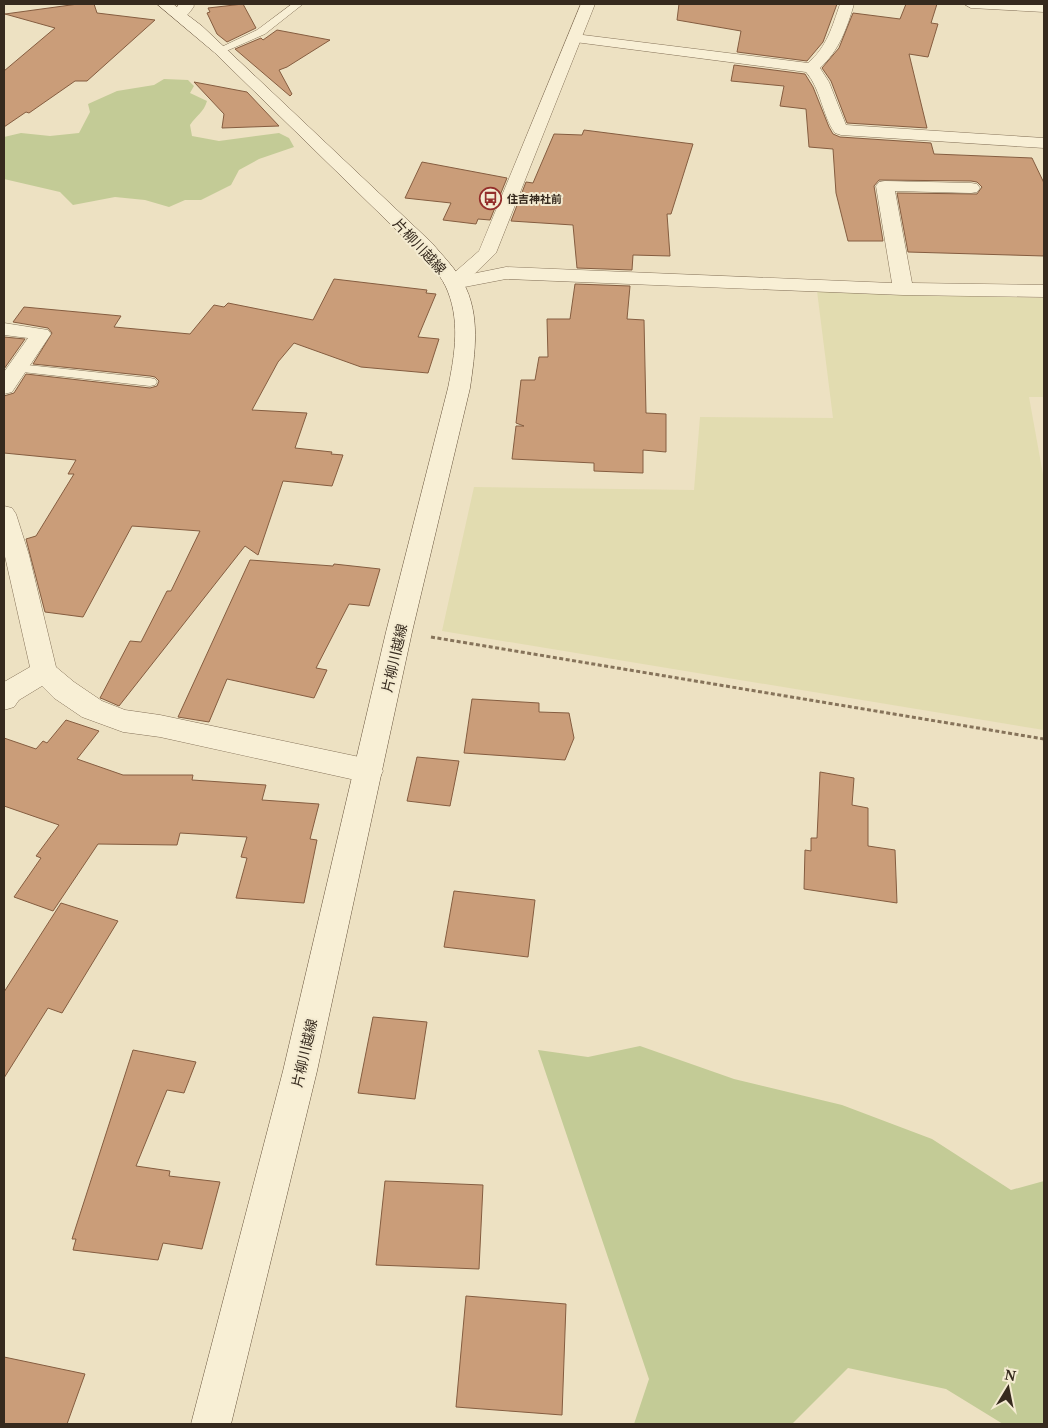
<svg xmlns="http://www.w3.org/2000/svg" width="1048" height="1428" font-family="'Noto Serif','Noto Sans JP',serif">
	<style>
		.farmland { fill: #e2dcb0 }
		.green { fill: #c3cb96 }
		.building { fill: #ca9d79; stroke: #855d40 }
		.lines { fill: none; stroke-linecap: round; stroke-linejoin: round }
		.service-casing { stroke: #86735a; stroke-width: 1 }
		.minor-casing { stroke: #86735a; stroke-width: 1 }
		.tertiary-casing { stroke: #86735a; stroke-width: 1 }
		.secondary-casing { stroke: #68543d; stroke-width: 1 }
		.path { stroke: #86735a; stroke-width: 3; stroke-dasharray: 4 2.5; stroke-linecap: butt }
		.service { fill: #f8efd5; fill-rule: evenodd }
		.minor { fill: #f8efd5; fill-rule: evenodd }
		.tertiary { fill: #f8efd5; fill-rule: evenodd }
		.secondary { fill: #f8efd5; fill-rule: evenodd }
		.labels { text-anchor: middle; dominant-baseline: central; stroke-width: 4; stroke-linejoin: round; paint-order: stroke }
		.far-poi-label { font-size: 11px; font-weight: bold; fill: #362a1e; stroke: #f4ebd1; text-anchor: start }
		.street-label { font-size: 14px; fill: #362a1e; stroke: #f4ebd1 }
	</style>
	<rect width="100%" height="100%" fill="#ede1c2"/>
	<polygon class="farmland" points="817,291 1044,298 1044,397 1029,397 1044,480 1044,730 442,631 474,487 694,490 700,417 833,418"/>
	<g class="green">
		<path d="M164 79 188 80 194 86 190 93 207 101C204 112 196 116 190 125L192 136 219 141 279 133 289 138 294 147 259 159 239 170 231 185 201 200H185L169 207 145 200 115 197 73 205 60 192 4 179V137L21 133 50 136 79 133 90 112 88 104 117 91 154 85Z"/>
		<polygon points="640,1046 734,1079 842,1105 932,1139 1011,1190 1044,1181 1044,1424 1003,1424 946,1389 848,1368 792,1424 634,1424 649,1379 538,1050 588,1057"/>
	</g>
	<g class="building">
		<polygon points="78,4 94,4 97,13 155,20 87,81 75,81 29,113 26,112 4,127 4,71 55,28 5,14"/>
		<polygon points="243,4 256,28 227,42 217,34 207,13 210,12 208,8"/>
		<polygon points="679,4 837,4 823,42 807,61 737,52 741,31 677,20"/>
		<polygon points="906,4 937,4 931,23 938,24 928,57 909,54 927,128 847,123 831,81 822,68 839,48 853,13 900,19"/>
		<polygon points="277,30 330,40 287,67 279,70 292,94 290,96 235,49 261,38 263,40"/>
		<polygon points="734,65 805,74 813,87 829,127 833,134 840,137 931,143 934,154 1032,158 1044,183 1044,256 908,252 897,193 977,194 982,187 977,182 971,181 879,180 874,186 883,241 848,241 836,193 833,149 809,147 806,109 780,106 784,86 731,81"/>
		<polygon points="194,82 247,92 279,126 222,128 224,114"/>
		<polygon points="584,130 693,144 671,214 667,214 670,256 633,255 632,270 577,268 573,225 511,221 526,182 533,183 554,134 582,135"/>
		<polygon points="422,162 507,178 490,220 478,219 476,224 443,220 451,203 405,198"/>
		<polygon points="334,279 427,290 426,293 436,294 418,337 439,339 428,373 361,367 294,343 278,362 252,410 307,413 295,448 332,452 331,454 343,455 332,486 283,481 258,555 245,546 119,706 103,699 100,698 130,641 141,642 167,591 171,591 200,531 132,526 83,617 45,612 26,539 36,536 74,474 68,474 76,460 4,453 4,396 14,393 26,374 150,388 157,386 159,381 155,377 150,376 33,364 52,333 48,328 13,322 24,307 121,316 114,327 190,334 214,305 224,307 228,303 313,320"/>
		<polygon points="575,284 630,286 627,319 644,320 646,413 666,414 666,452 643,450 643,473 594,471 594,463 512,459 516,426 524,426 516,423 521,380 535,380 539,357 548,357 547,319 570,319"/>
		<polygon points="4,337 25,339 4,369"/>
		<polygon points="250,560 333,566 334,564 380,569 369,606 349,604 316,668 327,670 314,698 227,679 209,722 178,717"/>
		<polygon points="472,699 539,703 539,712 569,713 574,738 565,760 464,753"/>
		<polygon points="66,720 99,731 77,759 123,775 193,775 192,780 266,785 262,800 319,804 310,839 317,840 304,903 236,898 247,858 241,857 247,837 180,833 177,845 98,844 53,911 14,897 41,858 36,856 59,825 4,806 4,738 36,749 43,741 47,743"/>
		<polygon points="417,757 459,761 450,806 407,801"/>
		<polygon points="820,772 854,778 852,805 868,808 868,846 895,850 897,903 804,889 805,850 811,851 811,838 817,838"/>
		<polygon points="454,891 535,900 528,957 444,947"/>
		<polygon points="61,903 118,921 62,1013 48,1008 4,1078 4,992"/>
		<polygon points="373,1017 427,1022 415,1099 358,1093"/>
		<polygon points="133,1050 196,1062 184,1093 167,1090 136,1166 170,1171 169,1176 220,1182 202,1249 163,1243 158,1260 73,1250 76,1239 72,1239"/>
		<polygon points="385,1181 483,1185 479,1269 376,1265"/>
		<polygon points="466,1296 566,1304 562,1415 456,1407"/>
		<polygon points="4,1357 85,1374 67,1424 4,1424"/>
	</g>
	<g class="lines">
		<defs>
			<g id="service">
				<polygon points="292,4 303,4 265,34 224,52 220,53 215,50 257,30"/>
				<polygon points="18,364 150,378 155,379 157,382 155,385 150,386 13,371 11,368 13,365"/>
			</g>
			<g id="minor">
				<path d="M179 4H193L194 6C189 14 184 21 174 18L172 15Z"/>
				<path d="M840 4H854C847 28 839 51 820 68L829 82 846 125 1044 138V148L841 135 835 133C822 115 821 89 806 72L575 42 570 41 568 38 570 35 575 34 808 63C827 47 832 27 840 4Z"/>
				<polygon points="964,4 1044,4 1044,12 971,8"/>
				<polygon points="885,181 971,183 977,184 980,188 977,192 971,193 895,191 912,283 1044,285 1044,297 903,295 506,279 454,289 447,287 444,283 447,279 506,267 892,283 876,186 879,182"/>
				<polygon points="4,323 48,330 51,334 12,392 4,394 4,372 28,338 4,335"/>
				<polygon points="4,506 12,508 16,514 29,555 56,667 74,682 102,701 125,710 160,715 369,759 379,763 383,771 379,779 369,783 160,737 123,732 82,717 54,698 42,686 19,700 14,707 4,710 4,682 30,667 4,552"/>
			</g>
			<polygon id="tertiary" points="581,4 595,4 496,253 461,287 454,289 447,287 444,283 447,279 479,251"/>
			<path id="secondary" d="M157 4H173L202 26 432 243C442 255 455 268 463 282 481 315 475 353 470 388L412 632 317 1071 231 1424H191L283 1071 386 632 448 388C455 354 461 318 445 285 439 273 427 261 418 251L215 53Z"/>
		</defs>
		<use href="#service" class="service-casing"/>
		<use href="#minor" class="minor-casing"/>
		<use href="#tertiary" class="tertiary-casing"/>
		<use href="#secondary" class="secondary-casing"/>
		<polyline class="path" points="431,637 1044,739"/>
		<use href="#service" class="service"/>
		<use href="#minor" class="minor"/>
		<use href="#tertiary" class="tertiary"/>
		<use href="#secondary" class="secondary"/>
	</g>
	<defs>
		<symbol id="bus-ring" viewBox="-11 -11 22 22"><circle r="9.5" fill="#f4ebd1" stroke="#942e2b" stroke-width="1.5"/><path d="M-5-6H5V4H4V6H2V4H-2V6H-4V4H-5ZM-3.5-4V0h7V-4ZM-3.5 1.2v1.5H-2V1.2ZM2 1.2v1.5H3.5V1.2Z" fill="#942e2b"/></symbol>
	</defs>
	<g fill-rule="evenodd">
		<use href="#bus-ring" x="478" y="186" width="25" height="25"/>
	</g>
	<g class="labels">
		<g class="far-poi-label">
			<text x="507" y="198">住吉神社前</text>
		</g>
		<g class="street-label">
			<text transform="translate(420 246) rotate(47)">片柳川越線</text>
			<text transform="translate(394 658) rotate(-77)">片柳川越線</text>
			<text transform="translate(304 1053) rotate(-77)">片柳川越線</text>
		</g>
	</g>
	<rect width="1048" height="1428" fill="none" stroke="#362a1e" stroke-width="10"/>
	<g transform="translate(1008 1388) rotate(10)" stroke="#f4ebd1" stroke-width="4" paint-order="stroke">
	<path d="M0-4L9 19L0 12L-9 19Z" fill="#362a1e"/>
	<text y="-8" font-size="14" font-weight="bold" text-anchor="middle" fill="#362a1e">N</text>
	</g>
</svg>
